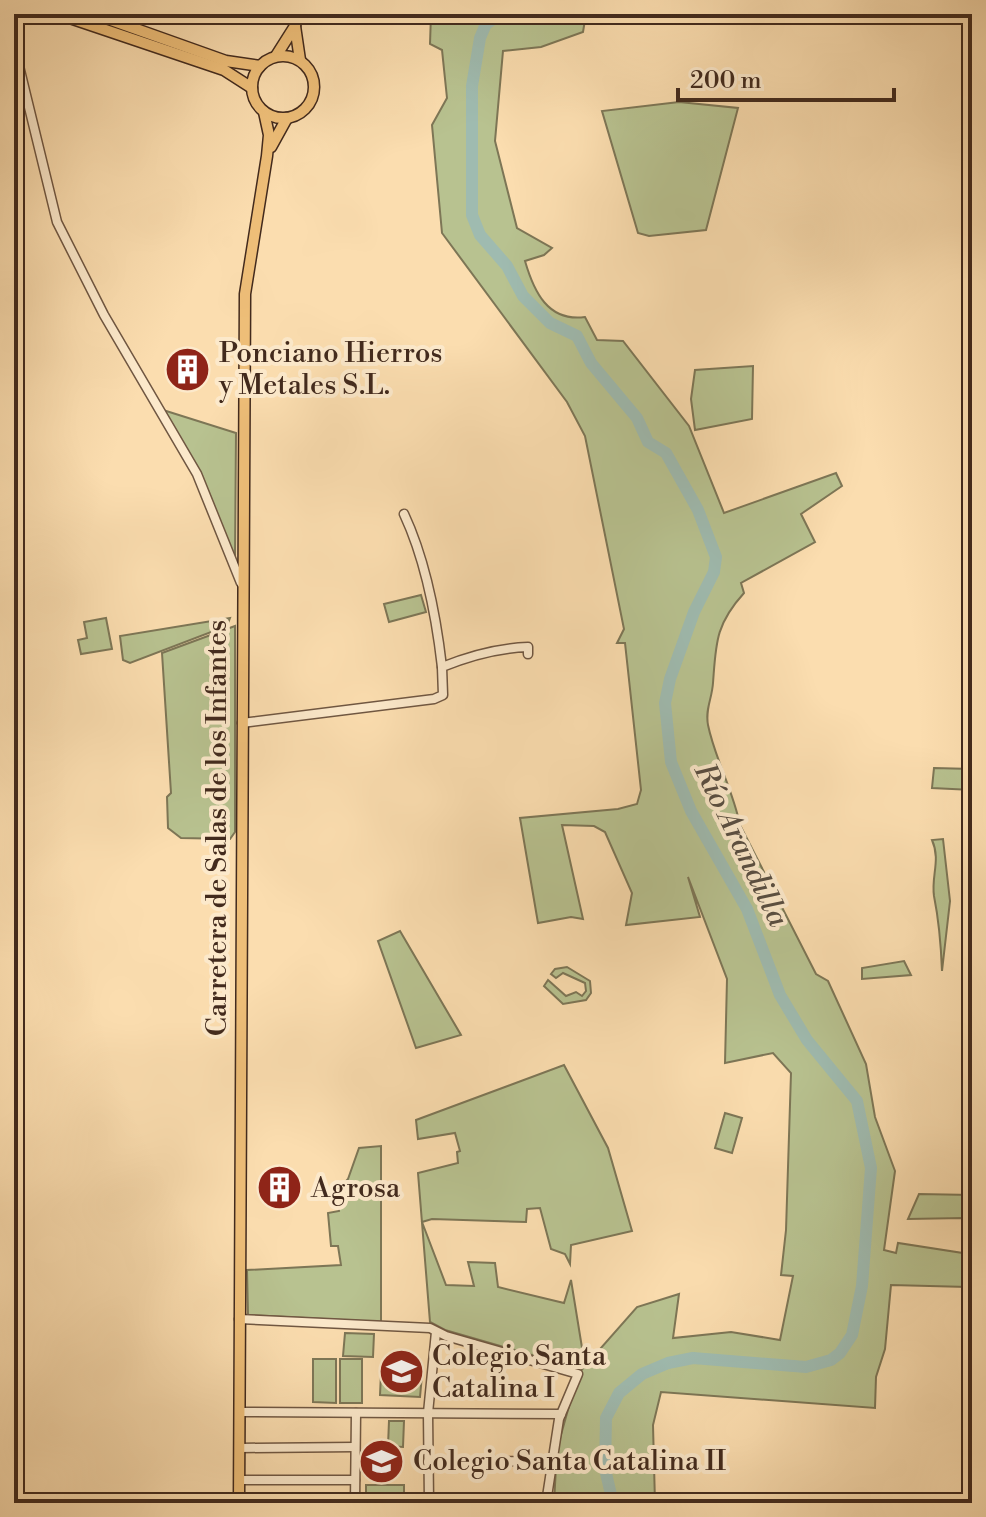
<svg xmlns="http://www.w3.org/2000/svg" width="986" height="1517" font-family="'Libre Bodoni',serif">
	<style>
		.green { fill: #b8c290; stroke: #7d7656; stroke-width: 2 }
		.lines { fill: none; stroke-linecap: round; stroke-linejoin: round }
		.river { stroke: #9fbbb0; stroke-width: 12 }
		.minor-casing { stroke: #705742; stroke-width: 11 }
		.major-casing { stroke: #422a1d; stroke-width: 13 }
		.minor { stroke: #fce9cb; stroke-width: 8 }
		.major { stroke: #eebe78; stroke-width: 10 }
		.labels { text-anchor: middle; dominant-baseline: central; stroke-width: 8; stroke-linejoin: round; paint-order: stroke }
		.poi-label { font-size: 28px; fill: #422a1d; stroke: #fce9cb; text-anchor: start }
		.street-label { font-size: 28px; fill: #422a1d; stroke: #fce9cb }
		.water-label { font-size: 30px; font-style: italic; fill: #594e42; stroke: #fce9cb }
	</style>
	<rect width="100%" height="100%" fill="#fbddaf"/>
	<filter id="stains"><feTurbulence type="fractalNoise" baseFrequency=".0025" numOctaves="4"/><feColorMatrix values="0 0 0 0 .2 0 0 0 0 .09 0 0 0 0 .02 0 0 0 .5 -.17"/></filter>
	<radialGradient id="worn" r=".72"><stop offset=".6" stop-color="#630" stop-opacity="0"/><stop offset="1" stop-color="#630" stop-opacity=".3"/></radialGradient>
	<g class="green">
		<path d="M431 14H586L583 32 541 47 503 51 495 141 517 228 552 248 544 255 525 261C534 292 548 322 585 317L597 340 623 341 689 426 724 513 836 473 842 486 801 514 815 542 741 583 744 593C715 625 716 644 713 683 712 699 705 709 708 725 715 759 733 790 740 825L816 974 828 981 866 1064 875 1117 895 1171 884 1250 896 1253 898 1243 963 1253V1218L908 1219 919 1194 972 1195V1294L968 1287 891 1285 885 1349 876 1377 875 1408 661 1392 653 1425 655 1503H554L557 1449 578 1374 637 1307 679 1294 673 1338 731 1332 780 1340 793 1276 781 1275 786 1230 791 1073 773 1053 725 1063 727 979 688 877 700 917 626 925 632 893 605 832 594 826 562 825 583 919 571 917 538 923 520 818 618 809 637 804 641 790 625 643H617L624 629 585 436 567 402 442 233 432 125 447 98 442 50 430 44Z"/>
		<polygon points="679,102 738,108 706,230 649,236 638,233 602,111"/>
		<polygon points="753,366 752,419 695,430 691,399 695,370"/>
		<polygon points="163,410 236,433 235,558 233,556"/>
		<polygon points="421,595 426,612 389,622 384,604"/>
		<polygon points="106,618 112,649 81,654 78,640 87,638 84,622"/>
		<polygon points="230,618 227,626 130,663 123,660 120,636"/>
		<polygon points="235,626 235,832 230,839 181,838 168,828 167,797 171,793 162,653"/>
		<polygon points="934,768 972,769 972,790 932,788"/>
		<path d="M943 839 950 901 942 971C941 945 939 921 934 896 931 876 941 860 932 840Z"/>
		<polygon points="400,931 461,1035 416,1048 378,941"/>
		<polygon points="904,961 911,975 862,979 862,968"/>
		<polygon points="567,967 590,981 591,993 586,1000 563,1004 544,986 548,980 566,996 576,992 582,996 586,991 585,983 563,973 556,978 551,974 555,969"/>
		<polygon points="564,1065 608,1148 632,1231 571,1245 570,1264 565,1254 551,1249 540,1208 527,1209 526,1222 432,1219 422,1222 446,1285 474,1286 468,1262 495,1263 498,1287 564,1303 571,1280 584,1360 577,1368 445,1330 430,1322 418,1173 458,1163 457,1152 460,1151 455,1133 418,1139 416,1120"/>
		<polygon points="725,1113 742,1118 732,1153 715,1148"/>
		<polygon points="381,1146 381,1322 248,1315 247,1270 341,1265 338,1246 331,1246 328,1213 339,1211 337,1191 348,1179 359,1148"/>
		<polygon points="345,1333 374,1334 373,1357 343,1356"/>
		<polygon points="313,1359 336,1359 336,1403 313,1402"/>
		<rect x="340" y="1359" width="22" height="44"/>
		<polygon points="381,1373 422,1375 420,1397 380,1395"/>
		<polygon points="389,1421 404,1421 403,1447 388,1446"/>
		<rect x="366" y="1485" width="38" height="18"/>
	</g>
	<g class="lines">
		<polyline class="river" points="530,14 496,17 486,24 480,38 472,86 472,215 480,235 507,266 523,296 550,323 577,336 591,363 637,418 648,442 666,453 698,510 716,557 714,572 694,612 670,679 665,703 671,762 691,811 747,909 780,995 807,1040 857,1101 871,1168 862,1286 852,1335 840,1353 831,1360 806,1367 693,1358 668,1363 642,1374 619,1393 606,1418 605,1469 613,1503"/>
		<defs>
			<g id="minor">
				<polyline points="18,62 57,222 104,315 197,474 241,583"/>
				<path d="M404 514C426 561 436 615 442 667"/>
				<path d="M242 723 434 699 443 695 442 667C469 656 497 648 528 647V654"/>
				<polyline points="239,1319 430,1328 446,1336 578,1374 559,1419 546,1503"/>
				<polyline points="239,1412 561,1414"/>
				<polyline points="240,1448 355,1447"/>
				<polyline points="428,1462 551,1461"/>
				<polyline points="239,1480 355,1480"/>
				<polyline points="355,1503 356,1413"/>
				<polyline points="429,1503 428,1413 436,1332"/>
			</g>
			<g id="major">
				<polyline points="58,14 224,70 252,88"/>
				<polyline points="94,14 226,61 260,66"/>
				<polyline points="295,26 300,60"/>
				<circle cx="283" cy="87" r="31"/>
				<polyline points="276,56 295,26 297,14"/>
				<polyline points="271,147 287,118"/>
				<polyline points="239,1503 245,294 267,156 269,135 264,112"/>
			</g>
		</defs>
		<use href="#minor" class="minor-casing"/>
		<use href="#major" class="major-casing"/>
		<use href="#minor" class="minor"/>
		<use href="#major" class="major"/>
	</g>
	<defs>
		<symbol id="building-disc" viewBox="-11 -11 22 22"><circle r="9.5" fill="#8f2418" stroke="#fce9cb"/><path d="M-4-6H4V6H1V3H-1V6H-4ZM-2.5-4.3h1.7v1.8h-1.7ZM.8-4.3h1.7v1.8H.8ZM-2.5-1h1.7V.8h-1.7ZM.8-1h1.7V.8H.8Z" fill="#fff"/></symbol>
		<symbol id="school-disc" viewBox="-11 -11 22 22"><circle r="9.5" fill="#8f2418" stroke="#fce9cb"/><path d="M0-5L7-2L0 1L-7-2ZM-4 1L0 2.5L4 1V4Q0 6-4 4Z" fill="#fff"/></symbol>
	</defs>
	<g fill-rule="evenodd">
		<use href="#building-disc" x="162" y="344" width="51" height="51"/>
		<use href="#building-disc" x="254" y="1162" width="51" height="51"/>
		<use href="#school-disc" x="376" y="1346" width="51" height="51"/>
		<use href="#school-disc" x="356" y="1436" width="51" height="51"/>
	</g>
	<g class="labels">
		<g class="poi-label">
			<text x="219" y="353">Ponciano Hierros<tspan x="219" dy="32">y Metales S.L.</tspan></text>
			<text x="311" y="1188">Agrosa</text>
			<text x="432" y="1356">Colegio Santa<tspan x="432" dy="32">Catalina I</tspan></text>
			<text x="413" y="1461">Colegio Santa Catalina II</text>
		</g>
		<g class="street-label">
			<text transform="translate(217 828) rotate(-90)">Carretera de Salas de los Infantes</text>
		</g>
		<g class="water-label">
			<text transform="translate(741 845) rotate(64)">Río Arandilla</text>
		</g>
	</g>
	<rect width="986" height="1517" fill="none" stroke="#fbddaf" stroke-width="48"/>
	<rect x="16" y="16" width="954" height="1485" fill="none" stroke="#422a1d" stroke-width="4"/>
	<rect x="24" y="24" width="938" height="1469" fill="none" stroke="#422a1d" stroke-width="2"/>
	<path d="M678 88v12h216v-12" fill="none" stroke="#422a1d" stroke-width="4"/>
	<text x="690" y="88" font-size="24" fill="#422a1d" stroke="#fce9cb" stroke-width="6" paint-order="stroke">200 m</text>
	<rect width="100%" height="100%" filter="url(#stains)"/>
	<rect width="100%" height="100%" fill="url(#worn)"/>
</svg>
